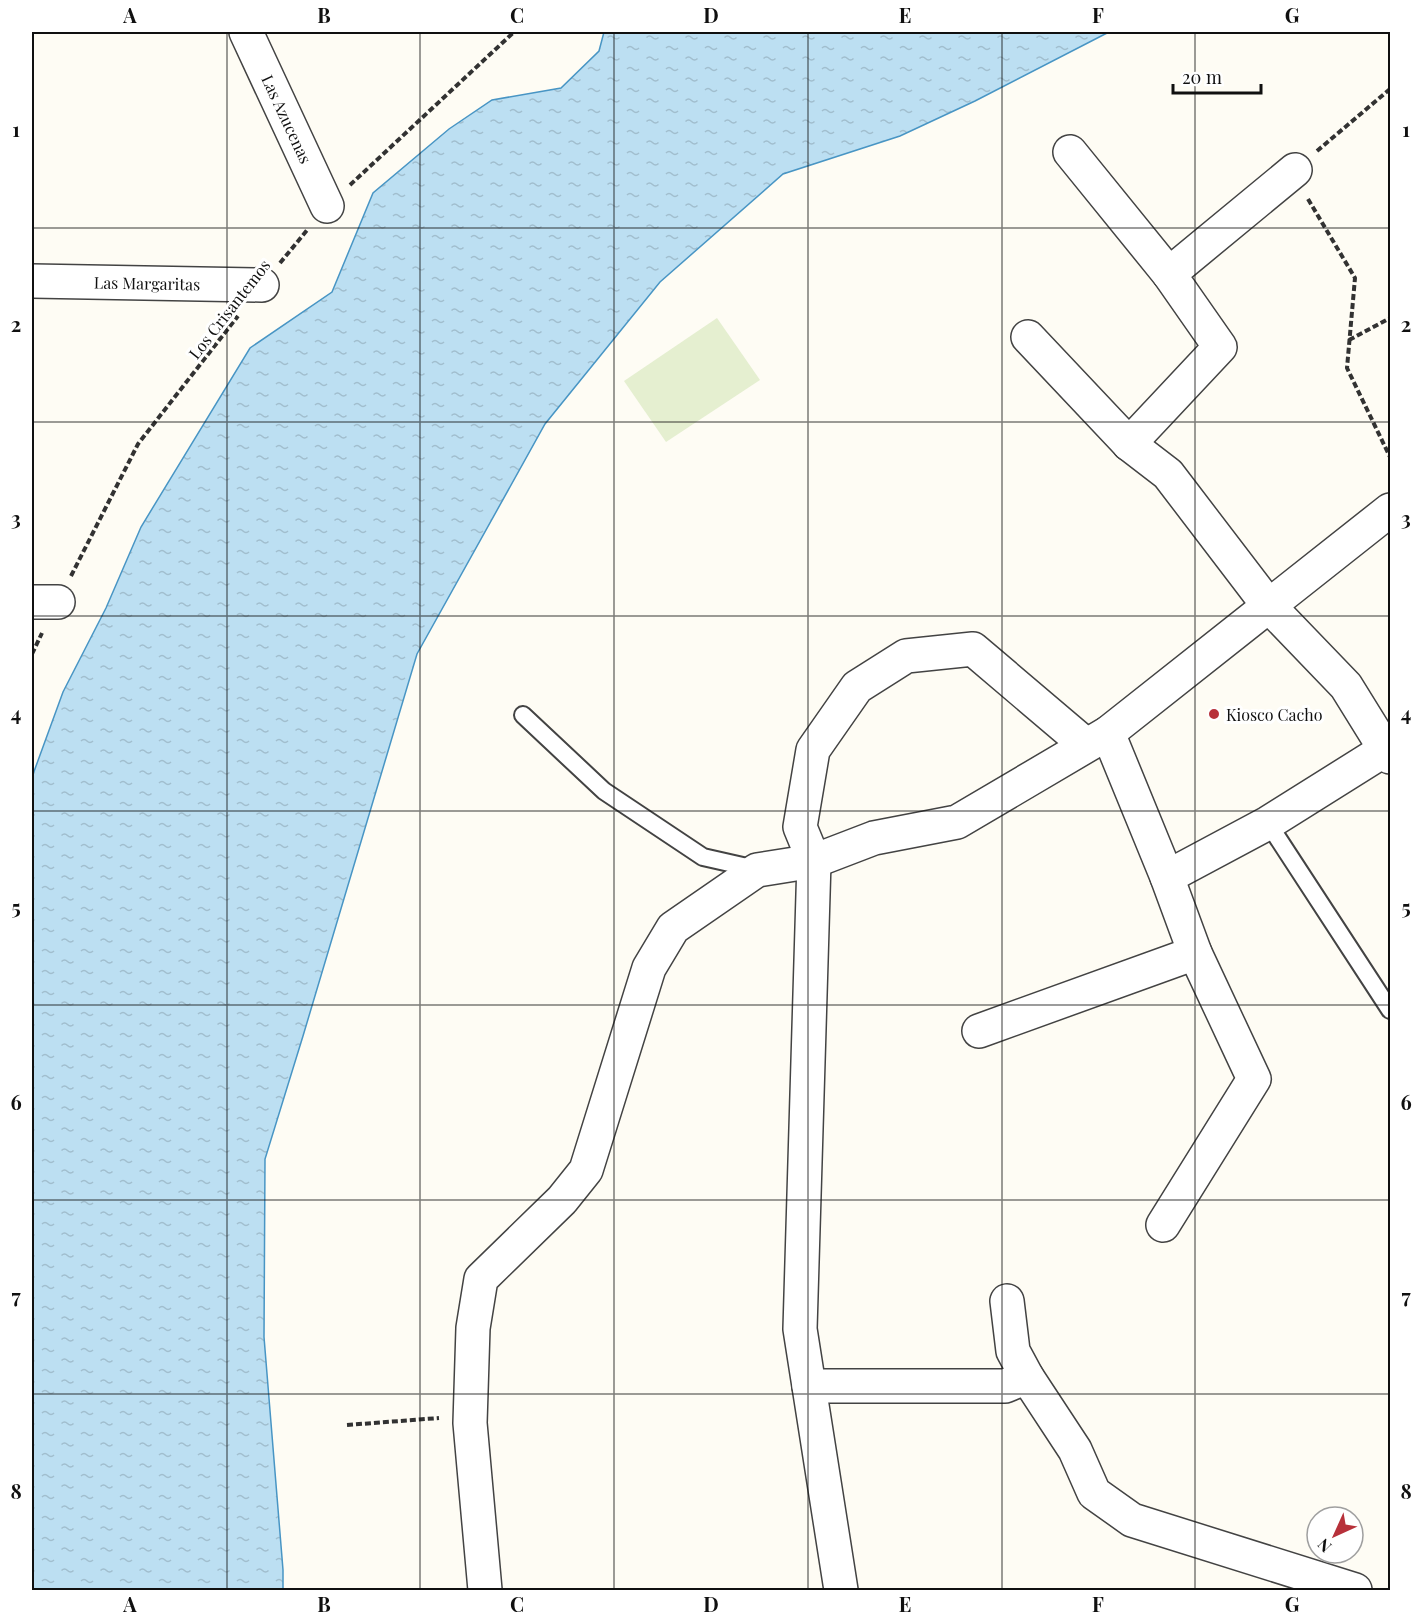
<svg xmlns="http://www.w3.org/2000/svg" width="1422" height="1622" font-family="'Playfair Display',serif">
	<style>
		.pitch { fill: #e5efd0 }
		.water { fill: url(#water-ripples); stroke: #4895c4; stroke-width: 1.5 }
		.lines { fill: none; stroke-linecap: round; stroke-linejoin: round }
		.service-casing { stroke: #434343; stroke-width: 20 }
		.minor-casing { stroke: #434343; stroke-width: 36 }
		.path { stroke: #323232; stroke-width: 4; stroke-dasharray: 6 3; stroke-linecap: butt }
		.service { stroke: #fff; stroke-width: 16 }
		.minor { stroke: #fff; stroke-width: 33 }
		.grid { fill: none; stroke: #101010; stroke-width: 1.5; stroke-opacity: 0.55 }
		.poi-dot { fill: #b7313a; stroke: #fff; stroke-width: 2 }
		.labels { text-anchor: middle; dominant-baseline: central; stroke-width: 6; stroke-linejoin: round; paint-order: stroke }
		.street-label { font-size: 16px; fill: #101010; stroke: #fff }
		.poi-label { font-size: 16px; fill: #101010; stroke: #fff; text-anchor: start }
		.neatline { fill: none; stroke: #101010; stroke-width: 2 }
		.grid-label { font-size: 20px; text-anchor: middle; font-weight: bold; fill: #101010 }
	</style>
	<defs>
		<pattern id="water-ripples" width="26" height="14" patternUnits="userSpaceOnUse" patternTransform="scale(1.5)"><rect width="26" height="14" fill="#bcdff2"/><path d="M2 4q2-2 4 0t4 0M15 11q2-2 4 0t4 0" fill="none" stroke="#a1bece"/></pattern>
	</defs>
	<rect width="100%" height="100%" fill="#fefcf4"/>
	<polygon class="pitch" points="717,318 760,380 666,442 624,381"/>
	<polygon class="water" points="604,32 1109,32 975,101 900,136 783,174 660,282 545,424 417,654 303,1036 265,1159 264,1337 283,1570 283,1590 32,1590 32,777 63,692 106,608 141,527 250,348 332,292 373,193 449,129 492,100 561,88 599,51"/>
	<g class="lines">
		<defs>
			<g id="service">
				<polyline points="523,715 604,791 703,857 756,869"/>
				<polyline points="1268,823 1390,1010"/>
			</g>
			<g id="minor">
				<polyline points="246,32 327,206"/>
				<polyline points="1070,152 1169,274"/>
				<polyline points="32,281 262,285"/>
				<polyline points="1028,337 1129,444 1168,474 1268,605 1346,686 1390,757"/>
				<polyline points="1129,444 1220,347 1169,274 1295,170"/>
				<polyline points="32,602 58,602"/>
				<polyline points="1108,733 1167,877 1195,953 1254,1079 1163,1225"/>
				<polyline points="1167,877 1268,823 1386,749"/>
				<polyline points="979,1031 1195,953"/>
				<polyline points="1007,1301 1013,1351 1027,1377 1075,1450 1094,1493 1132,1520 1355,1590"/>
				<polyline points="809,1386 1005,1386 1027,1377"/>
				<polyline points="485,1590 470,1423 473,1328 481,1279 562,1200 586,1170 649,968 673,928 757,870 814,861 874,838 957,822 1108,733 1390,510"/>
				<polyline points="841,1590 800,1329 814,861 800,827 813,750 857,687 906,656 973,649 1086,745"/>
			</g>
		</defs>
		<use href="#service" class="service-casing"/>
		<use href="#minor" class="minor-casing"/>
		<g class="path">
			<polyline points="1317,151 1390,89"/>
			<polyline points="350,185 514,32"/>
			<polyline points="1308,199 1355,278 1347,368 1390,457"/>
			<polyline points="280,263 308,229"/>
			<polyline points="1349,340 1390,318"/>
			<polyline points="71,576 138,444 238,316"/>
			<polyline points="32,654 42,633"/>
			<polyline points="347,1425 439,1418"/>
		</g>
		<use href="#service" class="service"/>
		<use href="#minor" class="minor"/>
	</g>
	<path class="grid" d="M227 32V1590M420 32V1590M614 32V1590M808 32V1590M1002 32V1590M1195 32V1590M32 228H1390M32 422H1390M32 616H1390M32 811H1390M32 1005H1390M32 1200H1390M32 1394H1390"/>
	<circle class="poi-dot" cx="1214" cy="714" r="6"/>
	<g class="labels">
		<g class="street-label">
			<text transform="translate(287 119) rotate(65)">Las Azucenas</text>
			<text transform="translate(147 283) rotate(1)">Las Margaritas</text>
			<text transform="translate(229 309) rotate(-52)">Los Crisantemos</text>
		</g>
		<g class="poi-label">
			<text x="1226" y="714">Kiosco Cacho</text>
		</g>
	</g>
	<rect width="1422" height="1622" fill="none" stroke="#ffffff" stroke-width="66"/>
	<g transform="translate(1335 1535) rotate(225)"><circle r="28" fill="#ffffff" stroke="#9f9f9f" stroke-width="1.5"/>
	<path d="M0-4.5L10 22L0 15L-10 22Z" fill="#b7313a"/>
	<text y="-9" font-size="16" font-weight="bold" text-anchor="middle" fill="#101010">N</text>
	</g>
	<path d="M1173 84v9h88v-9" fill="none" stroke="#101010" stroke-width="3"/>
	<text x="1182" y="84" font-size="18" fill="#101010" stroke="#ffffff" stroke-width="4.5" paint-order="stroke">20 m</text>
	<rect x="33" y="33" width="1356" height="1556" class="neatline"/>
	<g class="grid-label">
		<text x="130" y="23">A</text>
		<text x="324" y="23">B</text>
		<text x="517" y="23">C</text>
		<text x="711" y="23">D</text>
		<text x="905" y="23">E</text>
		<text x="1098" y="23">F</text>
		<text x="1292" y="23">G</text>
		<text x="16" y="137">1</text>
		<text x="1406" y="137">1</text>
		<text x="16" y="332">2</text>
		<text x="1406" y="332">2</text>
		<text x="16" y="526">3</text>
		<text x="1406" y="526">3</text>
		<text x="16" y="721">4</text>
		<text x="1406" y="721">4</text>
		<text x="16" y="915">5</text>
		<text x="1406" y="915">5</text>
		<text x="16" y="1110">6</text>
		<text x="1406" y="1110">6</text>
		<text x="16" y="1304">7</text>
		<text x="1406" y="1304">7</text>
		<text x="16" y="1499">8</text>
		<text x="1406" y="1499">8</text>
		<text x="130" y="1612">A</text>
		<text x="324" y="1612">B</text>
		<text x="517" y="1612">C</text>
		<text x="711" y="1612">D</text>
		<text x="905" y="1612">E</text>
		<text x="1098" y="1612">F</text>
		<text x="1292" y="1612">G</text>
	</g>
</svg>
